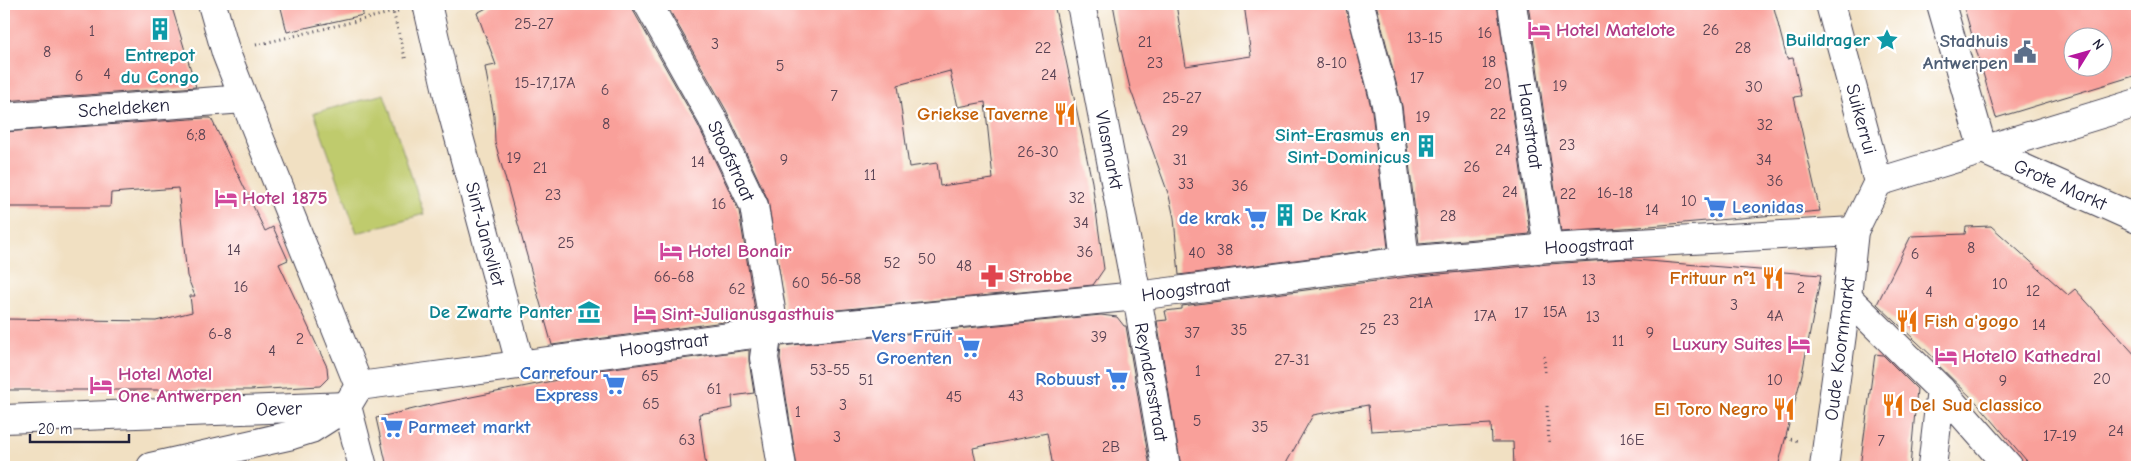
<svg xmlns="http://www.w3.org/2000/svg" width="2141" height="471" font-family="'Comic Neue',sans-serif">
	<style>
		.green { fill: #bfcb6d; stroke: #707654 }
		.building { fill: #f9a09a; fill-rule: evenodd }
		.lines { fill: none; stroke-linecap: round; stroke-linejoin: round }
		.pedestrian-casing { stroke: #413e4f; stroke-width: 30 }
		.minor-casing { stroke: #413e4f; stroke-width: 30 }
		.path { stroke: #413e4f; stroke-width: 3; stroke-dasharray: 1 4; stroke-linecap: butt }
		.pedestrian { stroke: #fff; stroke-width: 28 }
		.minor { stroke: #fff; stroke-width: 28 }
		.labels { text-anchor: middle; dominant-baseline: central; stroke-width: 4.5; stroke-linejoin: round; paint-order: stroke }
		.number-label { font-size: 16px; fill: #584253 }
		.hotel-label { font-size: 19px; font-weight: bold; fill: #b23c85; stroke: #fff; text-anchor: start }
		.culture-label { font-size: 19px; font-weight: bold; fill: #0d838f; stroke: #fff; text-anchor: end }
		.service-label { font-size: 19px; font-weight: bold; fill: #4e5e75; stroke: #fff; text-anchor: end }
		.street-label { font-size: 19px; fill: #22223b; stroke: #fff }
		.food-label { font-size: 19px; font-weight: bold; fill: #c56008; stroke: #fff; text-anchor: end }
		.shop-label { font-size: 19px; font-weight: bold; fill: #366cbe; stroke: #fff; text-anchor: end }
		.health-label { font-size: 19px; font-weight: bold; fill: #be3a42; stroke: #fff; text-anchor: start }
	</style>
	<rect width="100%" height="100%" fill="#fff"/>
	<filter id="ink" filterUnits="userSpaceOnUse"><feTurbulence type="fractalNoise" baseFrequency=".02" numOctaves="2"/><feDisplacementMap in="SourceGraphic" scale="10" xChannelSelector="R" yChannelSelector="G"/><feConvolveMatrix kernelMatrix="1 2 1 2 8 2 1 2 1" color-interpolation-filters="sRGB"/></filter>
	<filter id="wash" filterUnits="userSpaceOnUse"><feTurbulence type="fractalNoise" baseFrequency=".0096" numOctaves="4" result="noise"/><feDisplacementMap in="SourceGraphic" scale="20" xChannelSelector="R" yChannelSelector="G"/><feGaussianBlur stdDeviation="1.12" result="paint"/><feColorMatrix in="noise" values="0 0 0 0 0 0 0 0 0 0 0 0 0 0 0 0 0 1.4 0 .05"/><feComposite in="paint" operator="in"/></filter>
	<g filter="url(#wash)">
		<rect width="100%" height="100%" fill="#f1e0c2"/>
		<polygon class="green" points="384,94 424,214 357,233 314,113"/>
		<g id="blocks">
			<g class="building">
				<polygon points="4,4 171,4 196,87 4,101"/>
				<polygon points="280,4 362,4 363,15 287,32"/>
				<polygon points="494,4 632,4 634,12 698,125 739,211 755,310 754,318 552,345 495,142 494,116 485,67 496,65 477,13"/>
				<path d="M666 4H1054L1092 182 1104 269 1093 285 786 315 768 200 726 110ZM950 71 958 107 985 102 993 179 940 186 937 163 909 167 898 85Z"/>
				<polygon points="1113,4 1176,4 1186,66 1251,56 1244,4 1345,4 1372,111 1388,248 1179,275 1174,218 1169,196 1130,88 1118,37 1119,36"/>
				<polygon points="1376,4 1497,4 1530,234 1419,244 1402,106"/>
				<polygon points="1528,4 1773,4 1787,59 1793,58 1801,96 1794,97 1820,211 1638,227 1561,232"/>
				<path d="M1963 4H2137V75L1996 118ZM2074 38H2104V68H2074Z"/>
				<polygon points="205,118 211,118 265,231 273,227 288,260 279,264 327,367 328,378 320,386 250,390 4,390 4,319 156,321 192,312 190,296 195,296 187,276 178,188 111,193 110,207 4,207 4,132"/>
				<polygon points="1991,226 2068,295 2075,289 2137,357 2137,467 2032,467 1980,406 1933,360 1936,360 1877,304 1911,236 1965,234 1966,227"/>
				<polygon points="1623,259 1821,275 1802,374 1778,467 1514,467 1513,442 1492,442 1491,424 1371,431 1368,405 1313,415 1284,467 1181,467 1157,321 1167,320 1165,311 1182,309 1182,306 1407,277 1549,264"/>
				<polygon points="1101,315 1117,317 1124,326 1126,326 1150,467 1053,467 1047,433 973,448 977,467 844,465 844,467 797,467 780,358 781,346"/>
				<polygon points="749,350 749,361 754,393 732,396 733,408 699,414 706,467 387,467 376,418 426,406 562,379 561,375"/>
				<polygon points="1875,354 1883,355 1917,389 1910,467 1860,467"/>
			</g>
		</g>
	</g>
	<g filter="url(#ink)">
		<use href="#blocks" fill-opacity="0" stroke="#413e4f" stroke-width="1"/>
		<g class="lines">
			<defs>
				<g id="pedestrian">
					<polyline points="427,4 449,100 520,363"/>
					<polyline points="1360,4 1387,108 1405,261"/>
					<polyline points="1512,4 1548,248"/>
					<polyline points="1941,4 1983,150"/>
					<polyline points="1983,150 2137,219"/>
					<polyline points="1878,182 2137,103"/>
					<polyline points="1847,297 1941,390 2009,467"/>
					<polyline points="359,386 768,332 1137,296 1405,261 1548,248 1854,231"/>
					<polyline points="4,419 347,406"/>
					<polyline points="1824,467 1847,297 1854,231 1878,182 1830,4"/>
					<polyline points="1932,467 1941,390"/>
				</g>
				<g id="minor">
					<polyline points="648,4 712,118 754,206 771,310 764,358 782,467"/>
					<polyline points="1081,4 1137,296 1166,467"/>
					<polyline points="4,117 244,99"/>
					<polyline points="347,406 363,467"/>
					<polyline points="151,467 292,435 311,429 347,406 359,386 244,99 226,53 212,4"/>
				</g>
			</defs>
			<use href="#pedestrian" class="pedestrian-casing"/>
			<use href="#minor" class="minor-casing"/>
			<g class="path">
				<polyline points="391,4 406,61"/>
				<polyline points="326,23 327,28"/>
				<polyline points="256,45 398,11"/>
				<polyline points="1544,356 1545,372"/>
				<polyline points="1547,406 1549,444"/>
				<polyline points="1786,438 1798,441"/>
			</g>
			<use href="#pedestrian" class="pedestrian"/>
			<use href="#minor" class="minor"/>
		</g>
	</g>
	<defs>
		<symbol id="building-bare" viewBox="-9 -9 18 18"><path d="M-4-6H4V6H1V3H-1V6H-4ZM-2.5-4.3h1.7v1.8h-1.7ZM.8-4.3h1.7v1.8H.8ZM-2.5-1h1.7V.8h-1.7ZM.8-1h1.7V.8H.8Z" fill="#0f9aa8" stroke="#fff" stroke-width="2.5" paint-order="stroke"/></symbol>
		<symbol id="hotel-bare" viewBox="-9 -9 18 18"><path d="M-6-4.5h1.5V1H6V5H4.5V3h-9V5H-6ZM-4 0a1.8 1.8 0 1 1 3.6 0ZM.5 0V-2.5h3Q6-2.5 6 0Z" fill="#d1479c" stroke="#fff" stroke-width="2.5" paint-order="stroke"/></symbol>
		<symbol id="sight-bare" viewBox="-9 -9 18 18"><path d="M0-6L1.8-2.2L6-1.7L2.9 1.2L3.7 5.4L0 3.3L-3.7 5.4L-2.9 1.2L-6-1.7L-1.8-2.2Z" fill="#0f9aa8" stroke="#fff" stroke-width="2.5" paint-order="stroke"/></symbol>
		<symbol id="civic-bare" viewBox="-9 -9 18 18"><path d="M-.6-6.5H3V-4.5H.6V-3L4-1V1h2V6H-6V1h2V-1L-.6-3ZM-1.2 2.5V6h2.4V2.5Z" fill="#5c6f8a" stroke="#fff" stroke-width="2.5" paint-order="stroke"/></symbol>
		<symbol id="restaurant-bare" viewBox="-9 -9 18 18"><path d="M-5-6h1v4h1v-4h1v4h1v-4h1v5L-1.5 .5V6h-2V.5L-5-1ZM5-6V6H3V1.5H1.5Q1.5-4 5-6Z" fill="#e8710a" stroke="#fff" stroke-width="2.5" paint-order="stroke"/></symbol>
		<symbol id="supermarket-bare" viewBox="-9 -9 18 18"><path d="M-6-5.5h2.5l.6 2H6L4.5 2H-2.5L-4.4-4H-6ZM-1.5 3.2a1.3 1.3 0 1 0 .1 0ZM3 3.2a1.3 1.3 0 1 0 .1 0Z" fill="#3f7fe0" stroke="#fff" stroke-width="2.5" paint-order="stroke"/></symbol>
		<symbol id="pharmacy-bare" viewBox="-9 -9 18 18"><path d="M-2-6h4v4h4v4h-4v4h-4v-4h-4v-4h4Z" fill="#e0444e" stroke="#fff" stroke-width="2.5" paint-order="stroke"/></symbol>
		<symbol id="museum-bare" viewBox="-9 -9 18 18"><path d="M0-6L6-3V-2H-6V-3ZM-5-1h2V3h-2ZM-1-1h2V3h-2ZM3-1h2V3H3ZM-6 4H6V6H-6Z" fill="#0f9aa8" stroke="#fff" stroke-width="2.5" paint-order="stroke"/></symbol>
	</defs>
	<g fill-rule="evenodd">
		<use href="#building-bare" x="144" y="13" width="32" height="32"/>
		<use href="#hotel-bare" x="1523" y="14" width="32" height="32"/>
		<use href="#sight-bare" x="1871" y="24" width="32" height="32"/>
		<use href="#civic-bare" x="2009" y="36" width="32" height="32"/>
		<use href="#restaurant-bare" x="1049" y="98" width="32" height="32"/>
		<use href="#building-bare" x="1410" y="130" width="32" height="32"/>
		<use href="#hotel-bare" x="210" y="182" width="32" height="32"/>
		<use href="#supermarket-bare" x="1699" y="191" width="32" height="32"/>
		<use href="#building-bare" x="1269" y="199" width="32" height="32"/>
		<use href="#supermarket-bare" x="1240" y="202" width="32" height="32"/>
		<use href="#hotel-bare" x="655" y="235" width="32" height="32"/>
		<use href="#pharmacy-bare" x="976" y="260" width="32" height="32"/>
		<use href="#restaurant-bare" x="1757" y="262" width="32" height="32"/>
		<use href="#museum-bare" x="573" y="296" width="32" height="32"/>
		<use href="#hotel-bare" x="629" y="298" width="32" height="32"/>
		<use href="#restaurant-bare" x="1891" y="305" width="32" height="32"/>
		<use href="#hotel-bare" x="1783" y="328" width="32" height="32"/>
		<use href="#supermarket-bare" x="953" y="331" width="32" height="32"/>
		<use href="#hotel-bare" x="1930" y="340" width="32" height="32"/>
		<use href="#supermarket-bare" x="1101" y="363" width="32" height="32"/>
		<use href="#supermarket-bare" x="598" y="368" width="32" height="32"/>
		<use href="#hotel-bare" x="85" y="369" width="32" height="32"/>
		<use href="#restaurant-bare" x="1877" y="389" width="32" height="32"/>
		<use href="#restaurant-bare" x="1768" y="393" width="32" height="32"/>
		<use href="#supermarket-bare" x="376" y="411" width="32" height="32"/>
	</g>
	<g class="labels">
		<g class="number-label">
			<text x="534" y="24">25-27</text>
			<text x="1711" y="30">26</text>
			<text x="92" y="31">1</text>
			<text x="1485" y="33">16</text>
			<text x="1425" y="38">13-15</text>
			<text x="1145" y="42">21</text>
			<text x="715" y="44">3</text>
			<text x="1043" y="48">22</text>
			<text x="1743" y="48">28</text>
			<text x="47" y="52">8</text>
			<text x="1489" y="62">18</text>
			<text x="1155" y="63">23</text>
			<text x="1332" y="63">8-10</text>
			<text x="780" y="66">5</text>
			<text x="107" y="74">4</text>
			<text x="1049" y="75">24</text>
			<text x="79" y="76">6</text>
			<text x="1417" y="78">17</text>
			<text x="545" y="83">15-17,17A</text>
			<text x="1493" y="84">20</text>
			<text x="1560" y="86">19</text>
			<text x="1754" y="87">30</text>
			<text x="605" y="90">6</text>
			<text x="834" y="96">7</text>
			<text x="1182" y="98">25-27</text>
			<text x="1498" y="114">22</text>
			<text x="1423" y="117">19</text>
			<text x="606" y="124">8</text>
			<text x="1765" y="125">32</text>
			<text x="1180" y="131">29</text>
			<text x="196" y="135">6;8</text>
			<text x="1567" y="145">23</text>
			<text x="1503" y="150">24</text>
			<text x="1038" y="152">26-30</text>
			<text x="514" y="158">19</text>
			<text x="784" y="160">9</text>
			<text x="1180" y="160">31</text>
			<text x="1764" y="160">34</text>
			<text x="698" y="162">14</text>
			<text x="1472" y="167">26</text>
			<text x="540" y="168">21</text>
			<text x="870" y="175">11</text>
			<text x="1775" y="181">36</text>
			<text x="1186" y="184">33</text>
			<text x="1240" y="186">36</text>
			<text x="1510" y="192">24</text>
			<text x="1615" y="193">16-18</text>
			<text x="1568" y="194">22</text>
			<text x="553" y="195">23</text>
			<text x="1077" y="198">32</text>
			<text x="1689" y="201">10</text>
			<text x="719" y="204">16</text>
			<text x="1652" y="210">14</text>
			<text x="1448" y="216">28</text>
			<text x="1081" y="223">34</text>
			<text x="566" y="243">25</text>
			<text x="1971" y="248">8</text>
			<text x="234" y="250">14</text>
			<text x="1225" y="250">38</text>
			<text x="1085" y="252">36</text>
			<text x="1197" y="253">40</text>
			<text x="1915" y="254">6</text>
			<text x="927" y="259">50</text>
			<text x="892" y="263">52</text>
			<text x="964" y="266">48</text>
			<text x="674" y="277">66-68</text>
			<text x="841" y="279">56-58</text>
			<text x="1589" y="280">13</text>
			<text x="801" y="283">60</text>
			<text x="2000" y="284">10</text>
			<text x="241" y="287">16</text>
			<text x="1801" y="288">2</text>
			<text x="737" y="289">62</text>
			<text x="2033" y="291">12</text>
			<text x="1929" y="292">4</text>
			<text x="1421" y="303">21A</text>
			<text x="1734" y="305">3</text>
			<text x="1555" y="312">15A</text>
			<text x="1521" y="313">17</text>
			<text x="1485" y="316">17A</text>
			<text x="1775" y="316">4A</text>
			<text x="1593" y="317">13</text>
			<text x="1391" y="320">23</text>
			<text x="2039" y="325">14</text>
			<text x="1368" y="329">25</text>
			<text x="1239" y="330">35</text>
			<text x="1192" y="333">37</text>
			<text x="1650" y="333">9</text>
			<text x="220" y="334">6-8</text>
			<text x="1099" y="337">39</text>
			<text x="300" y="339">2</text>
			<text x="1618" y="341">11</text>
			<text x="272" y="351">4</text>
			<text x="1292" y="360">27-31</text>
			<text x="830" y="370">53-55</text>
			<text x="1198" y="371">1</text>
			<text x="650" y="376">65</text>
			<text x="2102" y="379">20</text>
			<text x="866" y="380">51</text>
			<text x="1775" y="380">10</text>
			<text x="2003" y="381">9</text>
			<text x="714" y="389">61</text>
			<text x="1016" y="396">43</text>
			<text x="954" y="397">45</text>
			<text x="651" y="404">65</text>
			<text x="843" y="405">3</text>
			<text x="798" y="412">1</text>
			<text x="1197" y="421">5</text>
			<text x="1260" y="427">35</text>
			<text x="2116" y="431">24</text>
			<text x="2060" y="436">17-19</text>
			<text x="837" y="437">3</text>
			<text x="687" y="440">63</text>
			<text x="1632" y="440">16E</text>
			<text x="1881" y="441">7</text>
			<text x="1111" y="447">2B</text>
		</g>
		<g class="hotel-label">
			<text x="1556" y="30">Hotel Matelote</text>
			<text x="242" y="198">Hotel 1875</text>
			<text x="688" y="251">Hotel Bonair</text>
			<text x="662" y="314">Sint-Julianusgasthuis</text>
			<text x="1782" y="344" text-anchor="end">Luxury Suites</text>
			<text x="1962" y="356">HotelO Kathedral</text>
			<text x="118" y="374">Hotel Motel<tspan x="118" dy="22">One Antwerpen</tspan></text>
		</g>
		<g class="culture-label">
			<text x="1870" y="40">Buildrager</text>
			<text x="160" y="55" text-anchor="middle">Entrepot<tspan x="160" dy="22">du Congo</tspan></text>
			<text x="1410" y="135">Sint-Erasmus en<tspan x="1410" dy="22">Sint-Dominicus</tspan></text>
			<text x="1302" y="215" text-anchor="start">De Krak</text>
			<text x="572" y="312">De Zwarte Panter</text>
		</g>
		<g class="service-label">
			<text x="2008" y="41">Stadhuis<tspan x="2008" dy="22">Antwerpen</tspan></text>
		</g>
		<g class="street-label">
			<text transform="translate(124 108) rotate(-4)">Scheldeken</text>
			<text transform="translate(1861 119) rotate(75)">Suikerrui</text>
			<text transform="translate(1530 126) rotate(82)">Haarstraat</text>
			<text transform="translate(1109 150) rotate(79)">Vlasmarkt</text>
			<text transform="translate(731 161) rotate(65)">Stoofstraat</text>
			<text transform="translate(2060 185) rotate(24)">Grote Markt</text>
			<text transform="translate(485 234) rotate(75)">Sint-Jansvliet</text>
			<text transform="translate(1589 246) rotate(-3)">Hoogstraat</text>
			<text transform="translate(1186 290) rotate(-7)">Hoogstraat</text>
			<text transform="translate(664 345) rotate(-7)">Hoogstraat</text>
			<text transform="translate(1840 349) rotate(-83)">Oude Koornmarkt</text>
			<text transform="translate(1151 382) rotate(80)">Reyndersstraat</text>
			<text transform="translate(279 409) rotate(-2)">Oever</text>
		</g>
		<g class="food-label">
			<text x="1048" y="114">Griekse Taverne</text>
			<text x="1756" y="278">Frituur n°1</text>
			<text x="1924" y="321" text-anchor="start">Fish a'gogo</text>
			<text x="1910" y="405" text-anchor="start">Del Sud classico</text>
			<text x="1768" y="409">El Toro Negro</text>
		</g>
		<g class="shop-label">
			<text x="1732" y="207" text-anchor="start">Leonidas</text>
			<text x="1240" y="218">de krak</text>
			<text x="952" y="336">Vers Fruit<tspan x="952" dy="22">Groenten</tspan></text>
			<text x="598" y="373">Carrefour<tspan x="598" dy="22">Express</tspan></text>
			<text x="1100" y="379">Robuust</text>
			<text x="408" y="427" text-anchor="start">Parmeet markt</text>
		</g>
		<g class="health-label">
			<text x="1009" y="276">Strobbe</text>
		</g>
	</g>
	<rect width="2141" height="471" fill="none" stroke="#fff" stroke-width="20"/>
	<g transform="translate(2088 52) rotate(53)"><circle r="24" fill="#ffffff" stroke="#a7a7b1"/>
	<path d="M0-4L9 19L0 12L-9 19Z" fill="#b5179e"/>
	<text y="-8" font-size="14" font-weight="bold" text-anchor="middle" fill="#22223b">N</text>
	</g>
	<path d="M30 434v8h99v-8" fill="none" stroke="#22223b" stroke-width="2.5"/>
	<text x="38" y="434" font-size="15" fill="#22223b" stroke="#ffffff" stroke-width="4" paint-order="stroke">20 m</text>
</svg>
